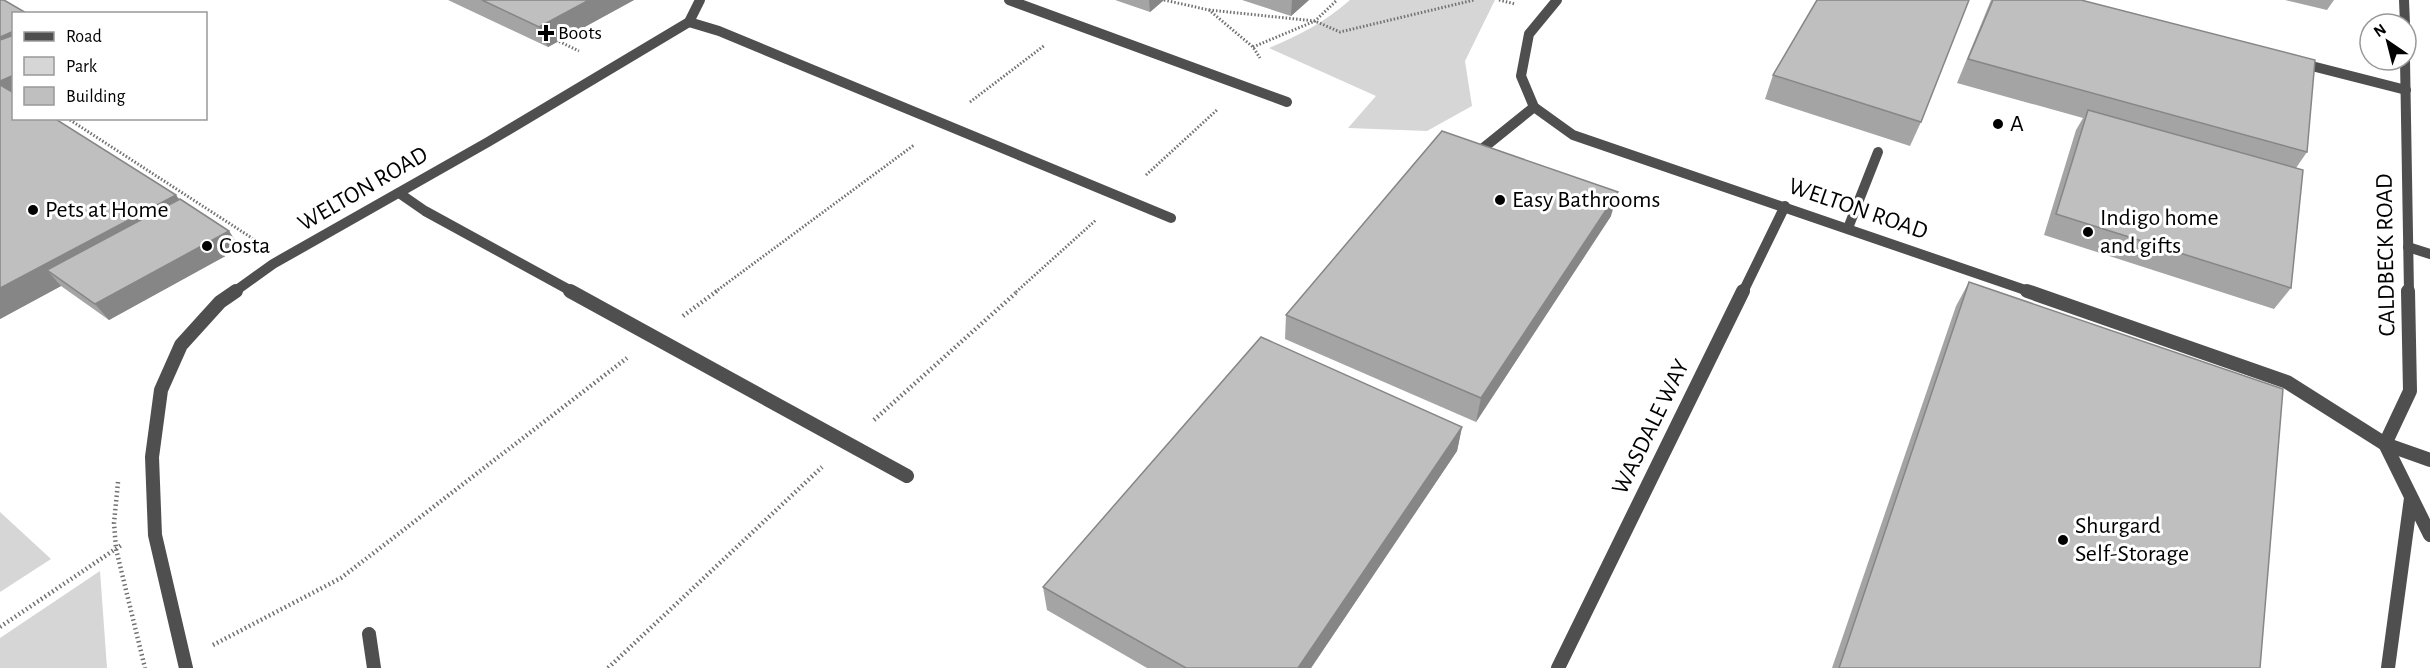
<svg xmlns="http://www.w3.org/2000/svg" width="2430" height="668" font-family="'Alegreya Sans',sans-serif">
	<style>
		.green { fill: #d6d6d6 }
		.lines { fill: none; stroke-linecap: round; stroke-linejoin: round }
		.path-far1 { stroke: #717171; stroke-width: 3; stroke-dasharray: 1.5 2; stroke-linecap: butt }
		.path { stroke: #717171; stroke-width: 4.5; stroke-dasharray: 1.5 3; stroke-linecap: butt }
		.lane-far1 { stroke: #4f4f4f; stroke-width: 10 }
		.lane { stroke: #4f4f4f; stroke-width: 14 }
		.street-far1 { stroke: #4f4f4f; stroke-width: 10 }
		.street { stroke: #4f4f4f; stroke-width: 14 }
		.wall { fill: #a4a4a4 }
		.shaded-wall { fill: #868686 }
		.building { fill: #bfbfbf; stroke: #868686; stroke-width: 1.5 }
		.poi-dot { fill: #000; stroke: #fff; stroke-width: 2 }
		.labels { text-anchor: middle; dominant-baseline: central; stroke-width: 6; stroke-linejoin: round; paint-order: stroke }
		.far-poi-label { font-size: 20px; fill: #000; stroke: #fff; text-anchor: start }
		.poi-label { font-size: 24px; fill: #000; stroke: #fff; text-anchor: start }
		.street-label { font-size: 24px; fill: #000; stroke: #fff }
	</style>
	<rect width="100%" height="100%" fill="#fff"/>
	<g class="green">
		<path d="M1350 0H1495L1465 61 1472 106 1427 131 1348 128 1376 96 1269 48C1300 35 1325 22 1350 0Z"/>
		<polygon points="0,512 51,559 0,592"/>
		<polygon points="100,571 107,668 0,668 0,638"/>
	</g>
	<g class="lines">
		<g class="path-far1">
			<polyline points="1164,0 1209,10 1253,47 1260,58"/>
			<polyline points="1499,0 1515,4"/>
			<polyline points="1209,10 1315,21 1340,32 1474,0"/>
			<polyline points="556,40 579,51"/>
			<polyline points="1253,47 1315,21 1337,0"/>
			<polyline points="970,102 1045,45"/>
			<polyline points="67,118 255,240"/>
			<polyline points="1146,175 1218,109"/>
			<polyline points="715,292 914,145"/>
			<polyline points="1016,292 1096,220"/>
		</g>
		<g class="path">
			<polyline points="683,316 717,291"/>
			<polyline points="874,420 1018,291"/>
			<polyline points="118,482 114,523 116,549 145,668"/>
			<polyline points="0,627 123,544"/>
			<polyline points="213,645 341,578 627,358"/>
			<polyline points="608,668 822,467"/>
		</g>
		<g class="lane-far1">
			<polyline points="1009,0 1287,102"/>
			<polyline points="689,22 719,31 1171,218"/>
			<polyline points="399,193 425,211 573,292"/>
			<polyline points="1848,228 1878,152"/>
			<polyline points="2408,247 2430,254"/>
			<polyline points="1743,292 1785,206"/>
		</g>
		<g class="lane">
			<polyline points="570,291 907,476"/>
			<polyline points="2385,444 2430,460"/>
			<polyline points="369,634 374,668"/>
			<polyline points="1558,668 1743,291"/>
		</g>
		<g class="street-far1">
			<polyline points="1557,0 1529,34 1521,76 1534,107 1573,135 2031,292"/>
			<polyline points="2404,0 2405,24"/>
			<polyline points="2405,60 2409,292"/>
			<polyline points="2300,63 2406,90"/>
			<polyline points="1477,153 1534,107"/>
			<polyline points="234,292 273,264 488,142 689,22 700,0"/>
		</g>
		<g class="street">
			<polyline points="2027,291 2287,382 2385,444 2430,535"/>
			<polyline points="2385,444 2410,391 2408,291"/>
			<polyline points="186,668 155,535 152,457 161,390 181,345 220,302 236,291"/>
			<polyline points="2388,668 2411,498"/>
		</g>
	</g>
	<g class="wall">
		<polygon points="448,0 634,0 548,47"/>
		<polygon points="1115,0 1164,0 1150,12"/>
		<polygon points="1242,0 1309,0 1291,16"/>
		<polygon points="1991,0 2081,0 2307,152 2296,168 2291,288 2274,309 2044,235 2076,130 2083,118 1957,83"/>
		<polygon points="2285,0 2334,0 2327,10"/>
		<polygon points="1773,75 1921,122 1910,146 1765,99"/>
		<polygon points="14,118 180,199 229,231 240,248 109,320 61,286 0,319"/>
		<polygon points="1611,216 1476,422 1285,339 1286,315"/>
		<polygon points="1969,282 2260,668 1832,668 1956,306"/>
		<polygon points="1462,427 1457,451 1311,668 1147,668 1047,610 1043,587"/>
	</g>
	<g class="shaded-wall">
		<polygon points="589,0 634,0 548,47 539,27"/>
		<polygon points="1149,0 1164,0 1150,12"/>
		<polygon points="1292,0 1309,0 1291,16"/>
		<polygon points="14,31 14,62 0,68 0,37"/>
		<polygon points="14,75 14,102 0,87 0,81"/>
		<polygon points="1618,192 1611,216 1476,422 1481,398"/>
		<polygon points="176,195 191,216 47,270 61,286 0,319 0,288"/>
		<polygon points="229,231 240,248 109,320 95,304"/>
		<polygon points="1462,427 1457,451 1311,668 1298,668"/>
	</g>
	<g class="building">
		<polygon points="0,0 4,0 28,14 14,14 14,31 0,37"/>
		<polygon points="482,0 589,0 539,27"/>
		<polygon points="1817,0 1969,0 1921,122 1773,75"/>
		<polygon points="1993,0 2081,0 2315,60 2307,152 1968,59"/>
		<polygon points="14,35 14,75 0,81 0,40"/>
		<polygon points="0,85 14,93 14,118 54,118 176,195 0,288"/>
		<polygon points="2088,110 2303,170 2291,288 2056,214"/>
		<polygon points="1442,131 1618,192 1481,398 1286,315"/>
		<polygon points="180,199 229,231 95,304 47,270"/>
		<polygon points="1969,282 2283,389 2260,668 1839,668"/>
		<polygon points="1261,337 1462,427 1298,668 1186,668 1043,587"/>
	</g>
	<g class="poi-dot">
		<path d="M543 24h6v6h6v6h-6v6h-6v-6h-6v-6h6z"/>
		<circle cx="1998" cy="124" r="6"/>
		<circle cx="1500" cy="200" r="6"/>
		<circle cx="33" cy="210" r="6"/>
		<circle cx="2088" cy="232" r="6"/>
		<circle cx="207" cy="246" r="6"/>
		<circle cx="2063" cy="540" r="6"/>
	</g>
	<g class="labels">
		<g class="far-poi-label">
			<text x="558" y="33">Boots</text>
		</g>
		<g class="poi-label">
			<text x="2010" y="124">A</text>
			<text x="1512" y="200">Easy Bathrooms</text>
			<text x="45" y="210">Pets at Home</text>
			<text x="2100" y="218">Indigo home<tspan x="2100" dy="28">and gifts</tspan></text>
			<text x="219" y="246">Costa</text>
			<text x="2075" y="526">Shurgard<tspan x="2075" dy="28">Self-Storage</tspan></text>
		</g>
		<g class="street-label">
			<text transform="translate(363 189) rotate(-30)">WELTON ROAD</text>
			<text transform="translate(1858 209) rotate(19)">WELTON ROAD</text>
			<text transform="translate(2386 255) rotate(-91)">CALDBECK ROAD</text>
			<text transform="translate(1651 427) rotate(-64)">WASDALE WAY</text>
		</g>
	</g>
	<rect x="12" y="12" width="195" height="108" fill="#ffffff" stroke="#999999" stroke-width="1.5"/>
	<rect x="24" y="32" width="30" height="9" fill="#4f4f4f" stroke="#999999" stroke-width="1.5"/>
	<text x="66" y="42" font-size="18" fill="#000000">Road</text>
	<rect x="24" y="57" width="30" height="18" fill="#d6d6d6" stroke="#999999" stroke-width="1.5"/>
	<text x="66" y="72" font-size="18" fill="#000000">Park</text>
	<rect x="24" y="87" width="30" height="18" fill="#bfbfbf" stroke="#999999" stroke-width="1.5"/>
	<text x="66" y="102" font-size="18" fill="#000000">Building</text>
	<g transform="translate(2388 42) rotate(325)"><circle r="28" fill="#ffffff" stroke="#999999" stroke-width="1.5"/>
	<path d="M0-4.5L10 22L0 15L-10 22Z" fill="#000000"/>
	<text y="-9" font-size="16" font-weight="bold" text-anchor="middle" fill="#000000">N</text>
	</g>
</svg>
